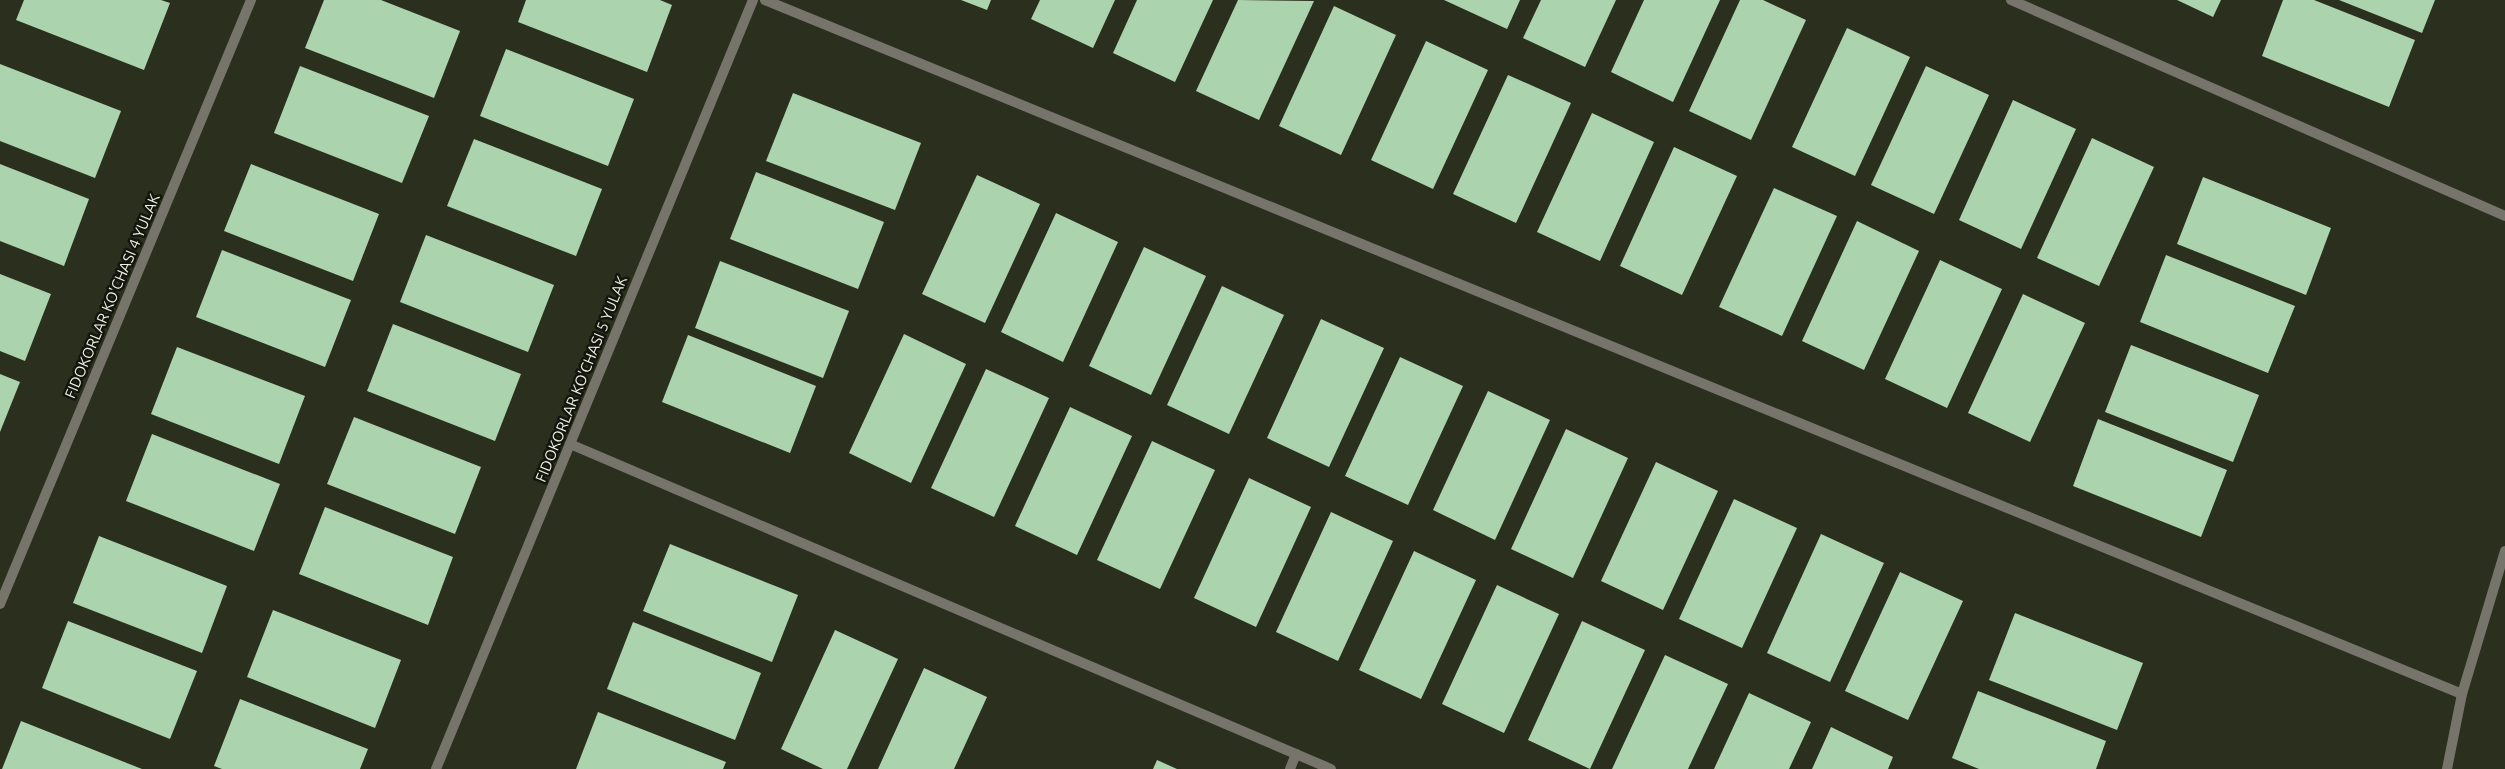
<svg xmlns="http://www.w3.org/2000/svg" width="2505" height="769" font-family="Ubuntu,sans-serif">
	<style>
		.building { fill: #abd4ae }
		.lines { fill: none; stroke-linecap: round; stroke-linejoin: round }
		.street { stroke: #77746b; stroke-width: 10 }
		.labels { text-anchor: middle; dominant-baseline: central; stroke-width: 5; stroke-linejoin: round; paint-order: stroke }
		.street-label { font-size: 15px; fill: #eff2e7; stroke: #14160e }
	</style>
	<rect width="100%" height="100%" fill="#2b2f1d"/>
	<g class="building">
		<polygon points="24,0 161,0 170,3 144,70 16,20"/>
		<polygon points="324,0 381,0 460,31 434,98 305,48"/>
		<polygon points="526,0 660,0 672,5 647,72 518,22"/>
		<polygon points="961,0 991,0 987,10"/>
		<polygon points="1040,0 1115,0 1093,48 1031,19"/>
		<polygon points="1137,0 1213,0 1175,82 1113,53"/>
		<polygon points="1238,0 1314,1 1259,120 1196,91"/>
		<polygon points="1444,0 1520,0 1507,29"/>
		<polygon points="1541,0 1616,0 1585,67 1523,38"/>
		<polygon points="1644,0 1720,0 1673,102 1611,72"/>
		<polygon points="1740,0 1763,0 1806,20 1751,140 1689,111"/>
		<polygon points="2177,0 2221,0 2213,17"/>
		<polygon points="2283,0 2314,0 2415,40 2389,107 2262,56"/>
		<polygon points="2339,0 2435,0 2422,33"/>
		<polygon points="1334,6 1396,35 1341,155 1279,126"/>
		<polygon points="1847,28 1910,57 1855,176 1792,147"/>
		<polygon points="1426,41 1488,70 1433,189 1371,160"/>
		<polygon points="506,49 634,99 608,166 480,116"/>
		<polygon points="0,64 121,111 95,178 0,141"/>
		<polygon points="300,66 429,116 402,183 274,133"/>
		<polygon points="1926,66 1989,95 1934,214 1871,185"/>
		<polygon points="1508,75 1571,103 1516,223 1453,194"/>
		<polygon points="793,93 921,143 895,210 766,161"/>
		<polygon points="2013,100 2076,129 2021,249 1959,220"/>
		<polygon points="1592,113 1654,142 1600,261 1537,232"/>
		<polygon points="2092,138 2154,167 2099,286 2037,258"/>
		<polygon points="474,139 602,189 576,256 447,206"/>
		<polygon points="1674,147 1737,176 1682,295 1620,266"/>
		<polygon points="0,164 89,199 64,266 0,241"/>
		<polygon points="251,164 379,214 353,281 224,231"/>
		<polygon points="756,172 884,222 858,289 730,239"/>
		<polygon points="977,175 1040,204 985,323 922,294"/>
		<polygon points="2203,177 2331,228 2306,295 2177,244"/>
		<polygon points="1774,188 1837,216 1782,336 1719,307"/>
		<polygon points="1056,213 1118,242 1063,362 1001,332"/>
		<polygon points="1857,221 1919,251 1864,370 1802,341"/>
		<polygon points="426,235 554,285 528,352 400,302"/>
		<polygon points="1144,247 1206,276 1151,395 1089,366"/>
		<polygon points="222,250 351,300 325,367 196,317"/>
		<polygon points="2166,255 2295,306 2268,373 2140,322"/>
		<polygon points="1940,260 2002,289 1947,408 1885,379"/>
		<polygon points="720,261 849,311 823,378 695,328"/>
		<polygon points="0,274 51,294 25,361 0,351"/>
		<polygon points="1222,286 1284,315 1229,434 1167,405"/>
		<polygon points="2023,294 2085,323 2030,442 1968,413"/>
		<polygon points="1321,319 1384,348 1329,467 1267,438"/>
		<polygon points="393,324 521,374 495,441 367,391"/>
		<polygon points="904,334 966,364 911,483 849,453"/>
		<polygon points="688,335 816,386 790,453 662,402"/>
		<polygon points="2131,345 2259,395 2233,462 2105,412"/>
		<polygon points="177,347 305,396 279,464 151,414"/>
		<polygon points="1400,357 1463,386 1408,505 1345,476"/>
		<polygon points="986,369 1049,398 994,517 931,488"/>
		<polygon points="0,374 20,382 0,432"/>
		<polygon points="1488,391 1550,420 1495,540 1433,510"/>
		<polygon points="1070,407 1132,436 1077,555 1015,526"/>
		<polygon points="354,417 481,467 455,534 327,484"/>
		<polygon points="2098,419 2227,470 2201,537 2073,486"/>
		<polygon points="1566,429 1628,458 1573,578 1511,549"/>
		<polygon points="152,434 280,484 254,551 126,501"/>
		<polygon points="1152,441 1215,470 1160,589 1097,560"/>
		<polygon points="1656,462 1718,491 1663,610 1601,581"/>
		<polygon points="1249,478 1311,507 1256,627 1194,598"/>
		<polygon points="1734,499 1797,528 1742,648 1679,619"/>
		<polygon points="325,507 453,557 428,625 299,574"/>
		<polygon points="1331,512 1393,541 1338,661 1276,632"/>
		<polygon points="1821,534 1884,563 1830,682 1767,653"/>
		<polygon points="99,536 227,586 202,653 73,603"/>
		<polygon points="670,544 798,595 772,662 643,611"/>
		<polygon points="1414,551 1476,580 1421,699 1359,670"/>
		<polygon points="1900,572 1963,601 1908,720 1845,691"/>
		<polygon points="1497,585 1559,614 1504,733 1442,704"/>
		<polygon points="273,610 401,660 375,728 247,677"/>
		<polygon points="2015,613 2143,663 2117,730 1989,680"/>
		<polygon points="68,621 197,671 170,739 42,688"/>
		<polygon points="1582,621 1645,650 1590,769 1528,740"/>
		<polygon points="633,622 761,673 735,740 607,689"/>
		<polygon points="835,630 898,659 847,769 823,769 781,749"/>
		<polygon points="1665,655 1728,684 1688,769 1612,769"/>
		<polygon points="924,668 987,697 954,769 878,769"/>
		<polygon points="1978,691 2106,741 2096,769 1979,769 1952,758"/>
		<polygon points="1749,693 1811,722 1789,769 1714,769"/>
		<polygon points="240,699 368,749 360,769 222,769 214,766"/>
		<polygon points="598,712 726,762 723,769 576,769"/>
		<polygon points="21,721 142,769 2,769"/>
		<polygon points="1831,727 1893,757 1888,769 1812,769"/>
		<polygon points="1157,760 1177,769 1153,769"/>
	</g>
	<g class="lines">
		<g class="street">
			<polyline points="765,0 2462,694"/>
			<polyline points="2011,0 2505,216"/>
			<polyline points="570,444 1331,769"/>
			<polyline points="0,604 251,0"/>
			<polyline points="436,769 753,0"/>
			<polyline points="1290,769 1296,754"/>
			<polyline points="2447,769 2462,694 2505,551"/>
		</g>
	</g>
	<g class="labels">
		<g class="street-label">
			<text transform="translate(112 296) rotate(-67)">FIDOKORLAR KO'CHASI 4 YULAK</text>
			<text transform="translate(581 379) rotate(-68)">FIDOKORLAR KO'CHASI 5 YULAK</text>
		</g>
	</g>
</svg>
